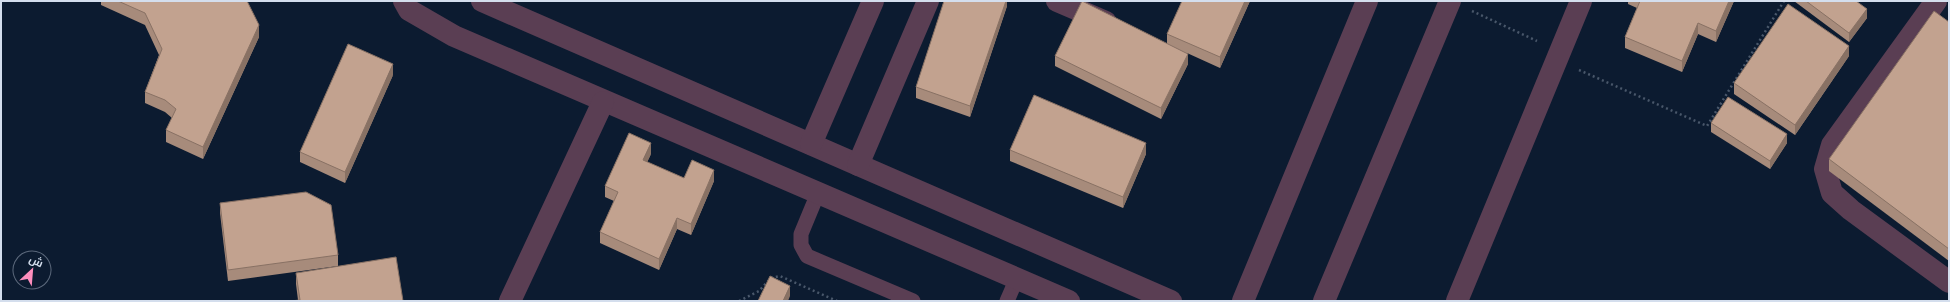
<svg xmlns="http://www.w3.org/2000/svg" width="1950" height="302" font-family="Manrope,Cairo,sans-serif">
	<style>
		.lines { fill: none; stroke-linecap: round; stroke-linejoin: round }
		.path { stroke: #49576a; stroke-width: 2.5; stroke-dasharray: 2 3; stroke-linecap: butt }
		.service { stroke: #5a3e53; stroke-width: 15 }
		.minor { stroke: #5a3e53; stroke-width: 22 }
		.wall { fill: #a78b7b }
		.shaded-wall { fill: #887164 }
		.building { fill: #c2a28f; stroke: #887164 }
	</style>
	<rect width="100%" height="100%" fill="#0c1b30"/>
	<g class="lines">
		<g class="path">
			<polyline points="1472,11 1537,41"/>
			<polyline points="1579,70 1707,126 1784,1"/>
			<polyline points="739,301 759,291 771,278 780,276 837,301"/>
		</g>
		<g class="service">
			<polyline points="818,193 801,234 801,245 807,256 913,301"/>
			<polyline points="1007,301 1017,278"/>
		</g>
		<g class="minor">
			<polyline points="404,1 409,10 454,36 1069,301"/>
			<polyline points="482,1 1171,301"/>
			<polyline points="1057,1 1106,22"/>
			<polyline points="1936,1 1832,145 1825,169 1832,193 1851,210 1949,282"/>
			<polyline points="811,144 873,1"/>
			<polyline points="858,165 928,1"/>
			<polyline points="510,301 603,102"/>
			<polyline points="1243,301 1367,1"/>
			<polyline points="1324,301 1450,1"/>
			<polyline points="1457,301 1581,1"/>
		</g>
	</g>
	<g class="wall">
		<polygon points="101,1 247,1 259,37 203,159 166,142 166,130 172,118 165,112 145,103 145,92 159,55 145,25 101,5"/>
		<polygon points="1007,1 1007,6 970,117 916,98 916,87"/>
		<polygon points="1250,1 1220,68 1187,53 1188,64 1161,119 1055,66 1055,56 1167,43 1167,34"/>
		<polygon points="1628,1 1734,1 1716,42 1698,34 1682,72 1625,48 1625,37 1637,8 1628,4"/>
		<polygon points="1794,1 1857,1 1867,18 1849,42"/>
		<polygon points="1949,22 1949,261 1829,171 1829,159"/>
		<polygon points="1849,56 1795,135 1734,94 1734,83"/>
		<polygon points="393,75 345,183 300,162 300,152"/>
		<polygon points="1711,123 1787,143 1770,169 1711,132"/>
		<polygon points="1010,150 1146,154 1123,208 1010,161"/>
		<polygon points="651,154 647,162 684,178 714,181 691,235 677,229 659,270 600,243 600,232 614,201 605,197 605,186"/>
		<polygon points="220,203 338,255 338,266 228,281 220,213"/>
		<polygon points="296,273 403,301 298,300 296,284"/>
	</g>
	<g class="shaded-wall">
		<polygon points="1006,1 1007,1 1007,6 970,117 970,106"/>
		<polygon points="1245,1 1250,1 1220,68 1220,57"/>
		<polygon points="1729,1 1734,1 1716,42 1716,31"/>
		<polygon points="1867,9 1867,18 1849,42 1849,33"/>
		<polygon points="1698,23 1698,34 1682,72 1682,61"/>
		<polygon points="259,25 259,37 203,159 203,147"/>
		<polygon points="1849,46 1849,56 1795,135 1795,125"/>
		<polygon points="1188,54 1188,64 1161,119 1161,108"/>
		<polygon points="393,64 393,75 345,183 345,172"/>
		<polygon points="1787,134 1787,143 1770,169 1770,161"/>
		<polygon points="651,143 651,154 643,171 643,160"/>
		<polygon points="1146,143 1146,154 1123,208 1123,197"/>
		<polygon points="714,170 714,181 691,235 691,224"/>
		<polygon points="677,218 677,229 659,270 659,259"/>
		<polygon points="790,286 790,296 788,301 783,301"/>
	</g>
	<g class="building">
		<polygon points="118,1 247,1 259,25 203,147 166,130 176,109 165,100 145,92 162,49 145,13"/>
		<polygon points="944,1 1006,1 970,106 916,87"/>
		<polygon points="1082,1 1188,54 1161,108 1055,56"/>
		<polygon points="1182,1 1245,1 1220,57 1167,34"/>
		<polygon points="1640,1 1729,1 1716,31 1698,23 1682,61 1625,37"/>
		<polygon points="1806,1 1856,1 1867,9 1849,33"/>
		<polygon points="1788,4 1849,46 1795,125 1734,83"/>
		<polygon points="1934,11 1949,22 1949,249 1829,159"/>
		<polygon points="348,44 393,64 345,172 300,152"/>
		<polygon points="1034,95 1146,143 1123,197 1010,150"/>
		<polygon points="1728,97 1787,134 1770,161 1711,123"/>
		<polygon points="629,133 651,143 643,160 684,178 692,160 714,170 691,224 677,218 659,259 600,232 618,192 605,186"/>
		<polygon points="306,192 331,205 338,255 228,270 220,203"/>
		<polygon points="396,257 403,301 290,301 300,300 296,273"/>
		<polygon points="770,276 790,286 783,301 758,301"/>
	</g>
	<rect width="1950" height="302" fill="none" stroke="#d4deed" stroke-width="4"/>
	<g transform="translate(32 270) rotate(26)"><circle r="19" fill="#0c1b30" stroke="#5c697c"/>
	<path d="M0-3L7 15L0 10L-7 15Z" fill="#fe8ebd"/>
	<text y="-6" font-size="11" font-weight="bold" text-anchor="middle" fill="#d4deed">ش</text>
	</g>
</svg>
